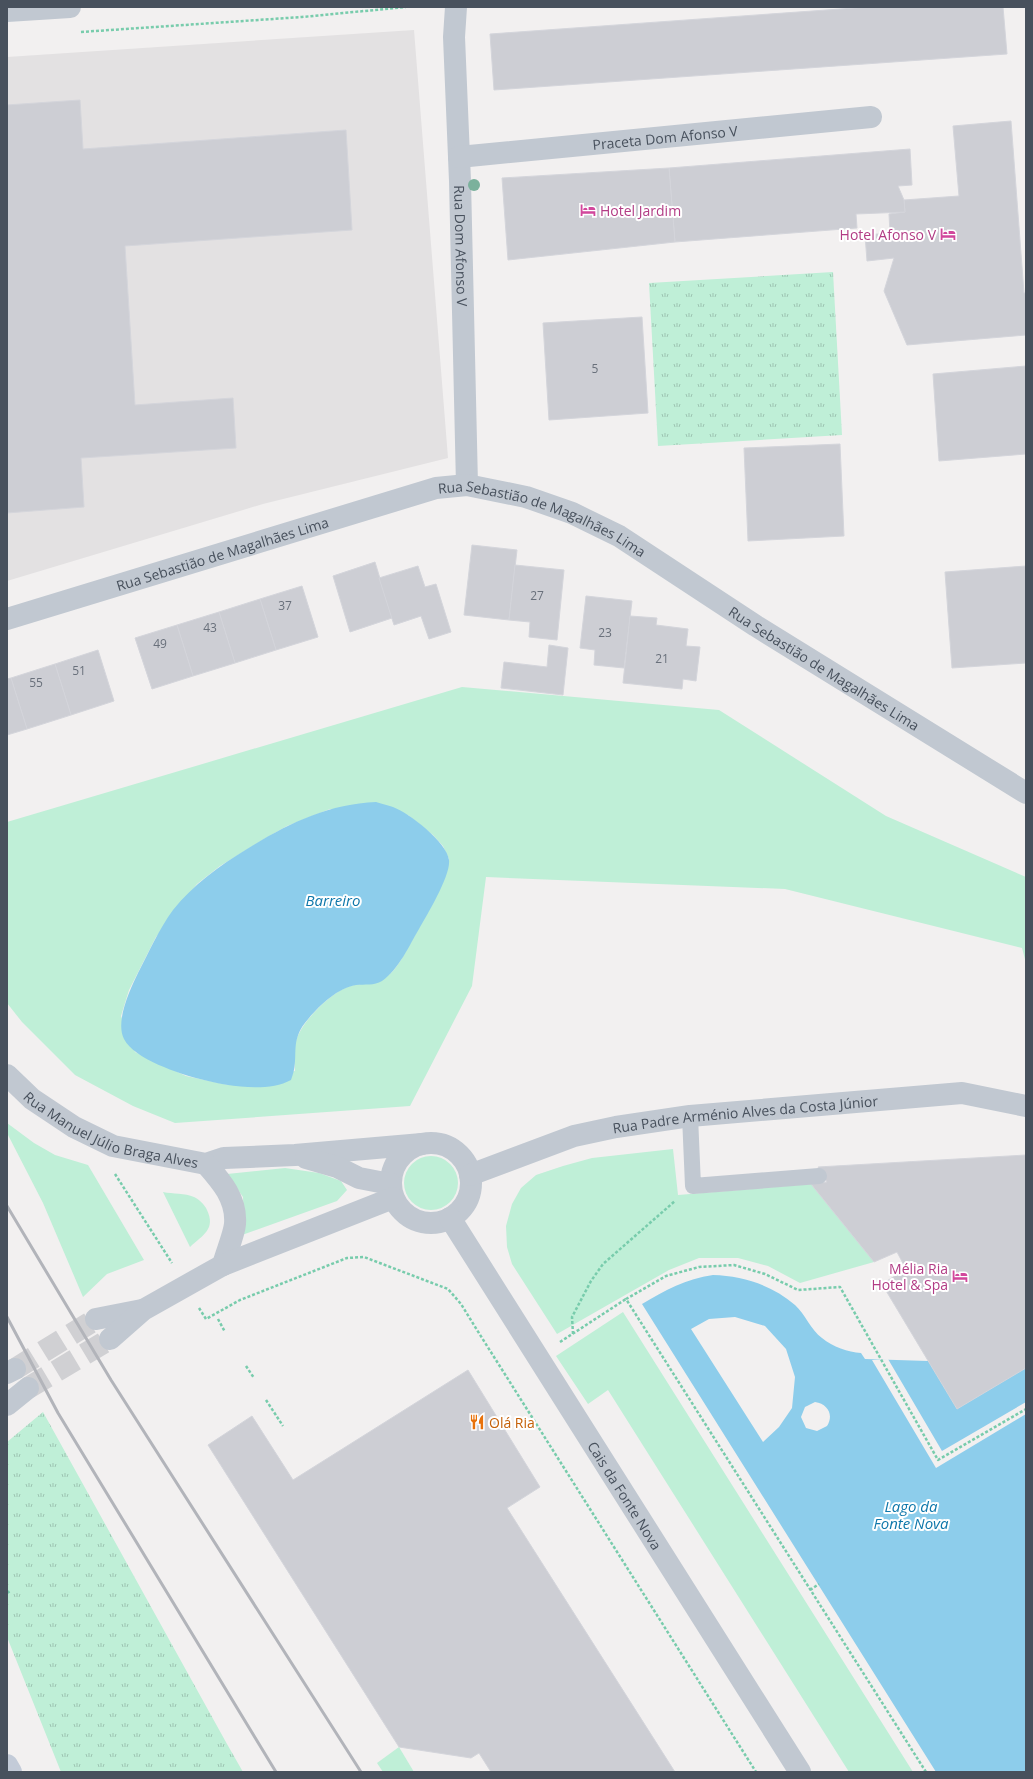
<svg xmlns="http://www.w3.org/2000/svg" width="1033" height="1779" font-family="'Open Sans',sans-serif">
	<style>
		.education { fill: #e3e1e2 }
		.grass { fill: #bfefd7; fill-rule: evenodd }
		.park { fill: url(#park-tufts) }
		.water { fill: #8dcdeb; fill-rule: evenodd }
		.pier { fill: #f2f0f0 }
		.building { fill: #cdced4; stroke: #d4d5db }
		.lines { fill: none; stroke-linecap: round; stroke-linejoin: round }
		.minor-tunnel { stroke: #d0d0d3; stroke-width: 22; stroke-dasharray: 22 11; stroke-linecap: butt }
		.path { stroke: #78ccac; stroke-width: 2.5; stroke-dasharray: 3 2; stroke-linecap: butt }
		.service { stroke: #c1c8d1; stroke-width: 16 }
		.minor { stroke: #c1c8d1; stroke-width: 22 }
		.tertiary { stroke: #c1c8d1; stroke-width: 22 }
		.secondary { stroke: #c3cbd8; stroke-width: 22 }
		.rail { stroke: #b2b4ba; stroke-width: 3 }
		.tree { fill: #7bb19c }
		.labels { text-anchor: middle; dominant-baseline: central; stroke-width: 4; stroke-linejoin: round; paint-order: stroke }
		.number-label { font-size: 12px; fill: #69707b }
		.street-label { font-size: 14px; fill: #48515d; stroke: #fff }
		.hotel-label { font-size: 14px; fill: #b23c85; stroke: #fff; text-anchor: end }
		.food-label { font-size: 14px; fill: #c56008; stroke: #fff; text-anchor: start }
		.water-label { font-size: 15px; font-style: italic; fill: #0e77aa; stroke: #fff }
	</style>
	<defs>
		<pattern id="park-tufts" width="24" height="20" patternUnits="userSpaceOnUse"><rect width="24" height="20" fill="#bfefd7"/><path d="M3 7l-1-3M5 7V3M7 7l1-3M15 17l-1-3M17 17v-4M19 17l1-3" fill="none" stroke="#9dc4b2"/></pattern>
	</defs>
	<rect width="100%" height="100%" fill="#f2f0f0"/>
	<polygon class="education" points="414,30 448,458 263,504 7,581 7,57"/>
	<g class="grass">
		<path d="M462 687 719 710 886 816 1026 877V963L1022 948 785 889 486 877 472 986 410 1106 175 1123 133 1106 75 1075 22 1022 7 1003V822ZM330 809 408 815 433 835 443 846 449 859C437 889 426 917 410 944 404 954 399 965 392 972 376 987 368 981 350 986 331 992 301 1022 296 1041 293 1051 295 1061 295 1071L228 1085 186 1076 135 1052 121 1016 129 990 156 937 197 884 220 866 264 839 287 826Z"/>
		<polygon points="7,1123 34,1143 55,1155 88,1165 144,1260 107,1274 83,1297 43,1203 7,1133"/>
		<polygon points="673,1149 678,1195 811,1184 874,1262 800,1283 768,1266 738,1258 699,1258 669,1270 557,1334 512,1264 507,1247 506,1226 512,1204 521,1188 536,1175 563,1166 592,1158"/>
		<circle cx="431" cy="1183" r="27"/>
		<polygon points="285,1168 319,1173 341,1181 347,1190 337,1201 242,1235 244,1226 243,1197 227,1174"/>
		<path d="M163 1192C173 1194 185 1193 194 1197 199 1199 205 1205 207 1210 216 1229 203 1235 190 1247Z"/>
		<polygon points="623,1312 913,1772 849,1772 608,1390 588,1404 556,1356"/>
		<polygon points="399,1747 414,1772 383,1772 377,1763"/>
	</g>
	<g class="park">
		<polygon points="833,272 842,435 658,446 649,283"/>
		<polygon points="43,1412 227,1744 243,1772 61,1772 7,1637 7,1442"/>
	</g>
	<g class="water">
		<path d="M376 802C381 804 388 805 393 807 409 813 447 842 449 860 451 875 427 915 419 929 409 946 399 969 382 981 374 986 365 984 356 985 338 988 321 1004 309 1018 287 1042 301 1056 291 1080 267 1093 226 1086 200 1079 180 1074 134 1059 124 1039 115 1021 130 990 138 973 149 952 159 929 173 910 194 884 219 866 247 849 287 824 328 804 376 802Z"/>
		<path d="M713 1275C743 1276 772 1285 795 1305 805 1314 811 1330 822 1338 833 1347 848 1352 861 1353L865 1359 928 1361 1026 1368V1772H936L642 1304C665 1290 686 1279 713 1275ZM735 1317 765 1326 786 1349 795 1377 792 1408 779 1427 763 1442 691 1329 709 1319ZM815 1402C828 1404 834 1415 827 1426L817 1431 806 1428 801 1417 805 1407Z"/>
	</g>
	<polygon class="pier" points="888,1359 942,1451 1026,1402 1026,1414 936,1468 872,1360"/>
	<g class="building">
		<polygon points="868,7 1003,7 1007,54 494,90 490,34"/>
		<polygon points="80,100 83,149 346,130 352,230 125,246 135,405 233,398 236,448 81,458 84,507 7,513 7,105"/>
		<polygon points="1011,121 1024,293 1026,293 1026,335 907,345 884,291 894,258 867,261 865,235 890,233 889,214 905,212 904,200 959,196 953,126"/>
		<polygon points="910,149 912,185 898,186 904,200 905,212 856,214 857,228 675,242 669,168"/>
		<polygon points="669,168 675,242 508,260 502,178"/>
		<polygon points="642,317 648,413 549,420 543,323"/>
		<polygon points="1026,366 1026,454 939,461 933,374"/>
		<polygon points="840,444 844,536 748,541 744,448"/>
		<polygon points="472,545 517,550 509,620 464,615"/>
		<polygon points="375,562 392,618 350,632 333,576"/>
		<polygon points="515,565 564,570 557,640 529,637 530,622 509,620"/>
		<polygon points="418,566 425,587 436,584 451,632 429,639 421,616 394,625 379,578"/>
		<polygon points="1026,566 1026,663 952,668 945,572"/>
		<polygon points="302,586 318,637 276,650 260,599"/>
		<polygon points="586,596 632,601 624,668 594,665 595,650 580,648"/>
		<polygon points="260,599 276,650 235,663 219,612"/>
		<polygon points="219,612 235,663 193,676 177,625"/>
		<polygon points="630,616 657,618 656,625 688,629 686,646 700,647 696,681 683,679 682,689 623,683"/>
		<polygon points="177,625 193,676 152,689 135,638"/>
		<polygon points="549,645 568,648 563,695 501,688 504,662 547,667"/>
		<polygon points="98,650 114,701 71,715 55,664"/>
		<polygon points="55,664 71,715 27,729 11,678"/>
		<polygon points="11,678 27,729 7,735 7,679"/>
		<polygon points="1026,1155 1026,1368 957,1409 882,1284 906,1269 897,1252 874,1262 811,1184 827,1182 818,1167"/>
		<polygon points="468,1370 540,1487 507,1508 675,1772 491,1772 479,1753 471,1758 399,1747 208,1445 252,1416 293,1480"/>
	</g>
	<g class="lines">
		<g class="minor-tunnel">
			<polyline points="15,1369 96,1319"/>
			<polyline points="28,1388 110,1339"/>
		</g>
		<g class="path">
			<polyline points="81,32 302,17 406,7"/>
			<polyline points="115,1174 172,1263"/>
			<polyline points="199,1308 206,1319 240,1300 347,1258 364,1257 448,1289 461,1304 477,1330 756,1772"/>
			<polyline points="218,1319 225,1332"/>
			<polyline points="573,1334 572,1317 591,1281 603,1264 675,1201"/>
			<polyline points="560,1342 626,1299"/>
			<polyline points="246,1366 254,1378"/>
			<polyline points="266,1400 283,1426"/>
			<polyline points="810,1590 819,1584"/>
			<polyline points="7,1593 10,1591"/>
			<polyline points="926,1772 626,1299 666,1276 699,1267 734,1265 765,1274 798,1290 840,1287 938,1460 1026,1409"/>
		</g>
		<polyline class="service" points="690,1116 693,1186 819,1176"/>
		<g class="minor">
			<path id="s1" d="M456 7 454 37 460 181 467 485"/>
			<path id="s2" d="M459 157 871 117"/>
			<path id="s3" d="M7 619 436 488 467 485 526 497 572 513 619 536 756 626 1026 793"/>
			<path id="s4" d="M7 1075 32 1099 74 1127 113 1146 206 1164 224 1158 295 1155 422 1144"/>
			<circle cx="431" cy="1183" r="40"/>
			<polyline points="306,1158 337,1167 359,1178 390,1184"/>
			<path d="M206 1164C221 1181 237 1199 235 1224 234 1235 226 1253 223 1265"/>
			<path id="s5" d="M470 1175 574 1136 616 1127 690 1116 962 1093 1026 1106"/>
			<path id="s6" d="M450 1218 800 1772"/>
			<polyline points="96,1319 142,1310"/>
			<polyline points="110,1339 143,1310 223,1265 393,1198"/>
			<polyline points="7,1373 15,1369"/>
			<polyline points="7,1405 28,1388"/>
		</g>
		<polyline class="tertiary" points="7,11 70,7"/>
		<polyline class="secondary" points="7,1765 11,1772"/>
		<g class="rail">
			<polyline points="7,1206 111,1380 361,1772"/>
			<polyline points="7,1317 58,1413 276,1772"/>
		</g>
	</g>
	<circle class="tree" cx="474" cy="185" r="6"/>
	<defs>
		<symbol id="hotel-bare" viewBox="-9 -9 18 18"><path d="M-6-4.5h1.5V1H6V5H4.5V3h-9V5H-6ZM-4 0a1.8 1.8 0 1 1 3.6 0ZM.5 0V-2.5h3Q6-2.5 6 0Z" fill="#d1479c" stroke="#fff" stroke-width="2.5" paint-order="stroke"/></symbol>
		<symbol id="restaurant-bare" viewBox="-9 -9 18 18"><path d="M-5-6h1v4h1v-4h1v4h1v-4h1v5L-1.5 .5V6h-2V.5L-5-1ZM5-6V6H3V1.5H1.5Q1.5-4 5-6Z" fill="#e8710a" stroke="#fff" stroke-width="2.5" paint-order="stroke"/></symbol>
	</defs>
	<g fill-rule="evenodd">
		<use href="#hotel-bare" x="577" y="199" width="22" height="22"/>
		<use href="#hotel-bare" x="937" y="223" width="22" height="22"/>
		<use href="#hotel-bare" x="949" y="1265" width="22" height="22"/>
		<use href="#restaurant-bare" x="466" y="1411" width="22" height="22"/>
	</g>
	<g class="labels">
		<g class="number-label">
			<text x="595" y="368">5</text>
			<text x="537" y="595">27</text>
			<text x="285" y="605">37</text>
			<text x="210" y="627">43</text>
			<text x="605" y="632">23</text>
			<text x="160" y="643">49</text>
			<text x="662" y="658">21</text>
			<text x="79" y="670">51</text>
			<text x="36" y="682">55</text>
		</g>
		<g class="street-label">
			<text stroke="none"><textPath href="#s2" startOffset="207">Praceta Dom Afonso V</textPath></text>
			<text stroke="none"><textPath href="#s1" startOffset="239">Rua Dom Afonso V</textPath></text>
			<text stroke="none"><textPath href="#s3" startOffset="561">Rua Sebastião de Magalhães Lima</textPath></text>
			<text stroke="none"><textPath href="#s3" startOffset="225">Rua Sebastião de Magalhães Lima</textPath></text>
			<text stroke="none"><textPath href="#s3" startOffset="885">Rua Sebastião de Magalhães Lima</textPath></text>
			<text stroke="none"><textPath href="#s5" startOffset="284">Rua Padre Arménio Alves da Costa Júnior</textPath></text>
			<text stroke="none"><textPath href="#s4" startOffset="121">Rua Manuel Júlio Braga Alves</textPath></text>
			<text stroke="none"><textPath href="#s6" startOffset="328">Cais da Fonte Nova</textPath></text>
		</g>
		<g class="hotel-label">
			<text x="600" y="210" text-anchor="start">Hotel Jardim</text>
			<text x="936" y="234">Hotel Afonso V</text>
			<text x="948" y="1268">Mélia Ria<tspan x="948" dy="16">Hotel &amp; Spa</tspan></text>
		</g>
		<g class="food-label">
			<text x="489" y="1422">Olá Ria</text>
		</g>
		<g class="water-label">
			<text x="333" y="900">Barreiro</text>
			<text x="911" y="1506">Lago da<tspan x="911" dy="17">Fonte Nova</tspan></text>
		</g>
	</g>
	<rect width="1033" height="1779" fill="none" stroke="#48515d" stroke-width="16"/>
</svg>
